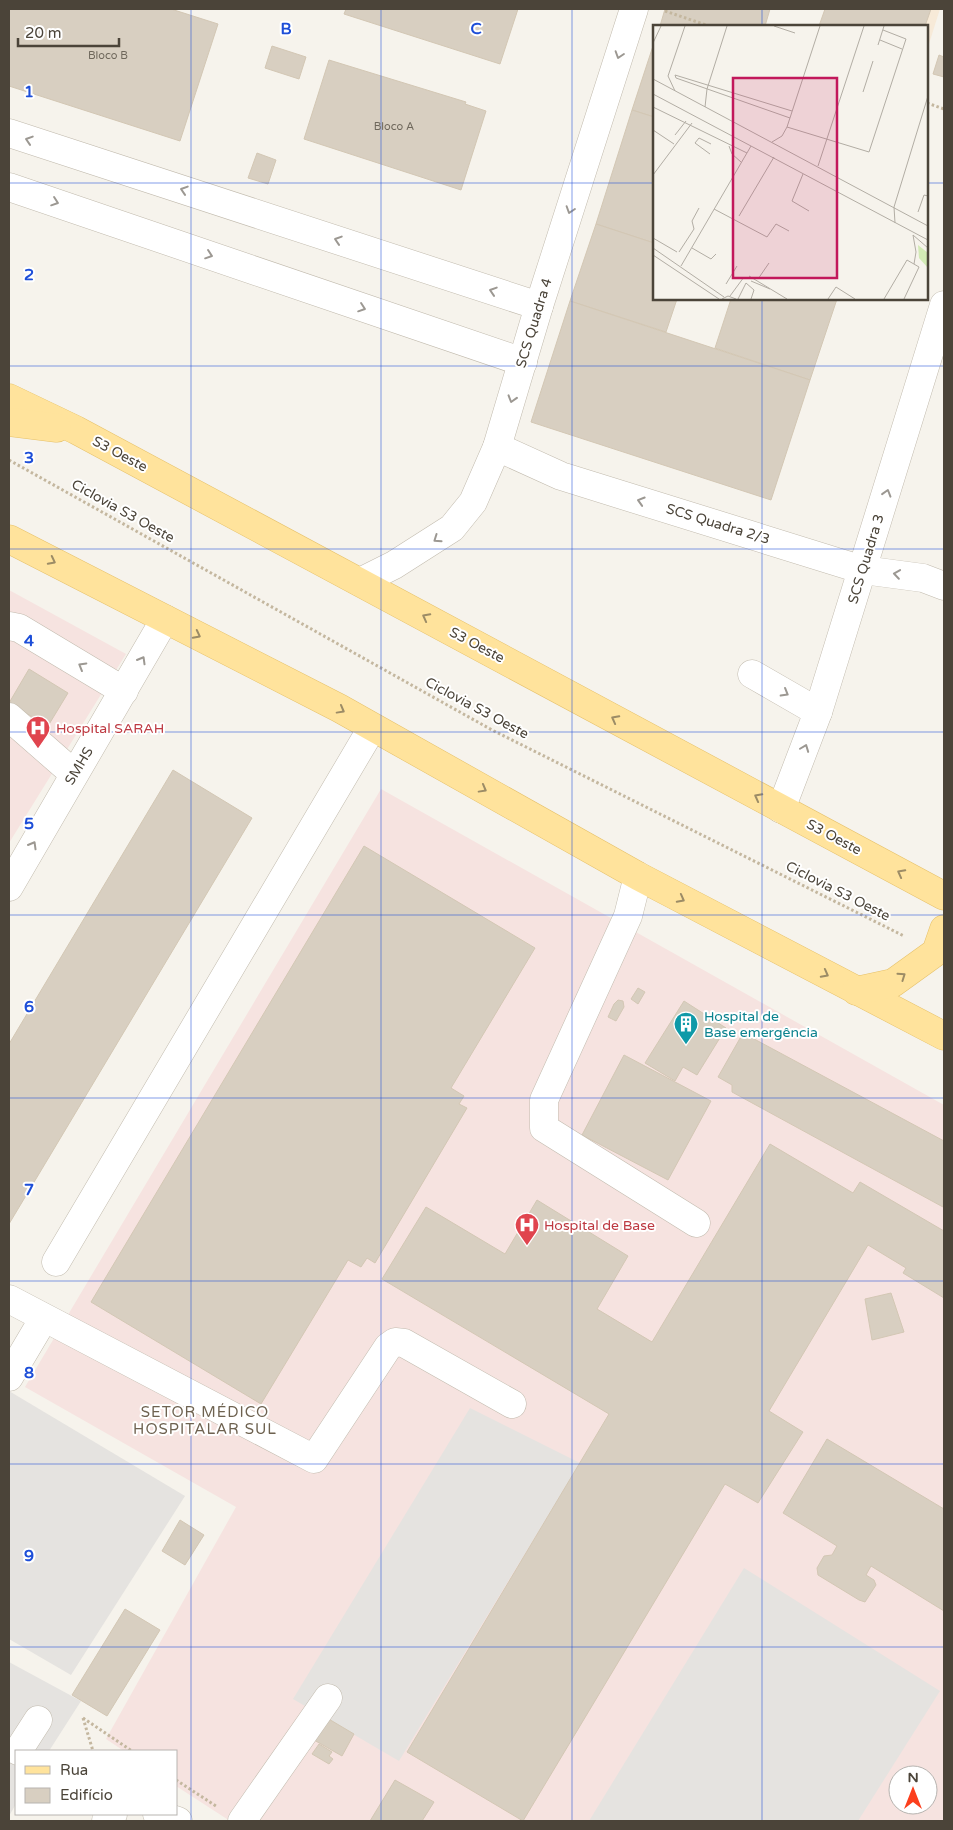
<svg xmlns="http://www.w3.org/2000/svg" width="953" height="1830" font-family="'Varela Round',sans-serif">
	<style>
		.commercial { fill: #f7ead8 }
		.medical { fill: #f6e3e0; fill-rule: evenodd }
		.parking { fill: #e5e3e0 }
		.building { fill: #d8cfc1; stroke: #d3c7b4 }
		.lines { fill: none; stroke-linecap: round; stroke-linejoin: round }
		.minor-casing { stroke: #c2bbae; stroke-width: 29 }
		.major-casing { stroke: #e6c16a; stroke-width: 29 }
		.path { stroke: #c4b79f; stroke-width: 3; stroke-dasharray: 2.5 2.5; stroke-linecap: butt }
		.minor { stroke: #fff; stroke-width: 28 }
		.major { stroke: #ffe39c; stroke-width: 28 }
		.oneway { stroke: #9c9892 }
		.oneway2 { stroke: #9c8c66 }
		.grid { fill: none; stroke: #1d4ed8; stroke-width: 1; stroke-opacity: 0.55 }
		.labels { text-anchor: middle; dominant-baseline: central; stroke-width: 4; stroke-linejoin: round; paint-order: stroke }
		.number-label { font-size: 11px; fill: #6e675b }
		.street-label { font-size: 14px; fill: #4b4439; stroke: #fff }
		.health-label { font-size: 14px; fill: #be3a42; stroke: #fff; text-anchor: start }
		.culture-label { font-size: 14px; fill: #0d838f; stroke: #fff; text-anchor: start }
		.neighbourhood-label { font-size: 15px; letter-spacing: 1px; fill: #6e6250; stroke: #fff }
		.inset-road { fill: none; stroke: #b2ada4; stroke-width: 1 }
		.view { fill: #c2185b; fill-opacity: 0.15; stroke: #c2185b; stroke-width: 2.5 }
		.inset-edge { fill: none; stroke: #4b4439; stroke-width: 2.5 }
		.grid-label { font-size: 16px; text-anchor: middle; font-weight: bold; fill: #1d4ed8; stroke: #fff; stroke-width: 4; stroke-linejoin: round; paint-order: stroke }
	</style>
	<rect width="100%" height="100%" fill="#f6f3ec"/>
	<polygon class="commercial" points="830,9 940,9 927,50 927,26 825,26"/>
	<g class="medical">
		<polygon points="9,590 126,654 9,843"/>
		<path d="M381 789 944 1105V1821H230L176 1786V1751H124L106 1739 236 1507 25 1387ZM898 1775H928V1805H898Z"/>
	</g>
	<g class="parking">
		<polygon points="9,1391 185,1496 71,1675 9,1639"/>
		<polygon points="470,1408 580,1463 399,1761 293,1699"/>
		<polygon points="744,1568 940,1691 858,1821 589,1821"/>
		<polygon points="9,1662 81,1701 49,1751 16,1751 16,1804 9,1816"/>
	</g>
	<g class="building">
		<polygon points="9,9 171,9 218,24 180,141 9,86"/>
		<polygon points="346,9 518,9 500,64 344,14"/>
		<polygon points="665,9 770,9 765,26 660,26"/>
		<polygon points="825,9 931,9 925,26 819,26"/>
		<polygon points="654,43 654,117 632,110"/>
		<polygon points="272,46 306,57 299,79 265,68"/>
		<polygon points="939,55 944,57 944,77 933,74"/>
		<polygon points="329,60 466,102 465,104 486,111 461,190 304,139"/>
		<polygon points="632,110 654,117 654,243 596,224"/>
		<polygon points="257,153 276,160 268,184 248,178"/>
		<polygon points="596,224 654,243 654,299 677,299 666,332 570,301"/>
		<polygon points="731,299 837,299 810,380 715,348"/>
		<polygon points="570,301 810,380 771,500 531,422"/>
		<polygon points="29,669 68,693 48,726 9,703"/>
		<polygon points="173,770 252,818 9,1224 9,1044"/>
		<polygon points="364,846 535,948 451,1088 464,1096 459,1104 467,1108 375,1263 367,1258 361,1267 348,1260 261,1404 91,1302"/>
		<polygon points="638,988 645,992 638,1004 631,999"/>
		<polygon points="618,1000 623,1001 624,1007 616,1021 608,1017 614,1004"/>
		<polygon points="684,1001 726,1028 697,1075 683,1067 675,1081 645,1063"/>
		<polygon points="743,1033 944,1141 943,1207 732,1092 732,1085 718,1077"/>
		<polygon points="624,1055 711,1101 668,1180 582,1135"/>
		<polygon points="770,1144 853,1193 860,1182 944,1231 944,1298 903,1273 906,1268 868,1245 769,1411 803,1432 801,1435 758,1503 725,1484 523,1821 407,1752 609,1414 382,1279 426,1207 505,1254 537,1200 628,1256 597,1309 652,1342"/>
		<polygon points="891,1293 904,1332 872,1340 865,1299"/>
		<polygon points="827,1439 944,1509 944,1611 871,1566 866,1575 874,1580 876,1585 865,1602 859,1600 818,1575 817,1568 824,1556 832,1555 837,1546 783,1513"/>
		<polygon points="180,1520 204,1535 185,1565 162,1551"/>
		<polygon points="125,1609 160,1630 107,1716 72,1695"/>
		<polygon points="327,1718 354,1734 342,1756 314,1740"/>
		<polygon points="319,1744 332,1752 329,1756 333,1759 329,1764 312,1754"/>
		<polygon points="395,1780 434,1802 422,1821 370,1821"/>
	</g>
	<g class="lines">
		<defs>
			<g id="minor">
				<polyline points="9,133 539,306"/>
				<polyline points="9,187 523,362"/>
				<polyline points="497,447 561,476 863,570 923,578 944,586"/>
				<polyline points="360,582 394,565 452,528 473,502 497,447 539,306 634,9"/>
				<polyline points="9,626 19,628 124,691"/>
				<polyline points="752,674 818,712"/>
				<polyline points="9,717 73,773"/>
				<polyline points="781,809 818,712 944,305"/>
				<polyline points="638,876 628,916 544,1100 544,1128 696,1223"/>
				<polyline points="9,887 165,619"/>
				<polyline points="56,1262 372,728"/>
				<polyline points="9,1299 314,1459 388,1347 395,1342 404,1343 512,1404"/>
				<polyline points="9,1377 44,1318"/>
				<polyline points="18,1751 38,1720"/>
				<polyline points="157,1814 178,1821"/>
				<polyline points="106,1821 113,1814"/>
				<polyline points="242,1821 328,1698"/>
			</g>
			<g id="major">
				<polyline points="9,398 76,430 944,896"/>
				<polyline points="9,422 57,428"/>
				<polyline points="9,539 339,708 638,876 944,1036"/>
				<polyline points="856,991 893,983 936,952 944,929"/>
			</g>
		</defs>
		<use href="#minor" class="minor-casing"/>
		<use href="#major" class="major-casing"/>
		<g class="path">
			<polyline points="665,11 709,26"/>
			<polyline points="927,103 944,109"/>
			<polyline points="9,460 492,730 904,936"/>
			<polyline points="83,1718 132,1751"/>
			<polyline points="83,1718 93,1751"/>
			<polyline points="176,1780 216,1806"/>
		</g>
		<use href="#minor" class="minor"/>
		<use href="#major" class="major"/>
	</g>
	<defs><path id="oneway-chevron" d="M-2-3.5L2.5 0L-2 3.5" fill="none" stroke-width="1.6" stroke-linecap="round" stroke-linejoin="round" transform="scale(1.25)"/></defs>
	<g class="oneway">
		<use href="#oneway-chevron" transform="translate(619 55) rotate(108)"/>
		<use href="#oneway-chevron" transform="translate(29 140) rotate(-162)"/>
		<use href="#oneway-chevron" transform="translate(184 190) rotate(-162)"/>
		<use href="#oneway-chevron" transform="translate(55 202) rotate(19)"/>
		<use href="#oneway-chevron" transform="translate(570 210) rotate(108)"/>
		<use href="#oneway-chevron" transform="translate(338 240) rotate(-162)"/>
		<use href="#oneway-chevron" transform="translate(209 255) rotate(19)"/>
		<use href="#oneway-chevron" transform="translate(493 291) rotate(-162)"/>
		<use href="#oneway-chevron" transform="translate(362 308) rotate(19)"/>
		<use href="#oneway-chevron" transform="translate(512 399) rotate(107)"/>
		<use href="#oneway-chevron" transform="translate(887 493) rotate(-73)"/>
		<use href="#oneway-chevron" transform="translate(641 501) rotate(-163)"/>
		<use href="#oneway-chevron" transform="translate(437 539) rotate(145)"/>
		<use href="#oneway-chevron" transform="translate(897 574) rotate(-172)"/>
		<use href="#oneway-chevron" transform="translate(142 660) rotate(-60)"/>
		<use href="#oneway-chevron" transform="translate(82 666) rotate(-150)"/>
		<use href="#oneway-chevron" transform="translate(785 693) rotate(30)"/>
		<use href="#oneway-chevron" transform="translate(805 748) rotate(-69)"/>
		<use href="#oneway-chevron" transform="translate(33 845) rotate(-60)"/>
	</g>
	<g class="oneway2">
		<use href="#oneway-chevron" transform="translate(52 561) rotate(27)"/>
		<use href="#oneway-chevron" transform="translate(426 617) rotate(-152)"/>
		<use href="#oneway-chevron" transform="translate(197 635) rotate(27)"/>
		<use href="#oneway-chevron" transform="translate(341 710) rotate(29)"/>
		<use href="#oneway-chevron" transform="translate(615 719) rotate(-152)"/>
		<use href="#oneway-chevron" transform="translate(483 789) rotate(29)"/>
		<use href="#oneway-chevron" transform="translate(758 797) rotate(-152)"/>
		<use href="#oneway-chevron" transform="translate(901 873) rotate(-152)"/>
		<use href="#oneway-chevron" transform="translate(681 899) rotate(28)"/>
		<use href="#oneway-chevron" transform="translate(825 974) rotate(28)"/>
		<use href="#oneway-chevron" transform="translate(902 976) rotate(-35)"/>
	</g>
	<path class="grid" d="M191 9V1821M381 9V1821M572 9V1821M762 9V26M9 183H654M927 183H944M762 299V1821M9 366H944M9 549H944M9 732H944M9 915H944M9 1098H944M9 1281H944M9 1464H944M9 1647H944"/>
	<defs>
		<symbol id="hospital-pin" viewBox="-11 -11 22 30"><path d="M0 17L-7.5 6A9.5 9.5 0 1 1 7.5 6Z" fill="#e0444e" stroke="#fff"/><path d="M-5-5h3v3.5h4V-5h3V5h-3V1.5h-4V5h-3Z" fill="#fff"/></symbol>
		<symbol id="building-pin" viewBox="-11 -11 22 30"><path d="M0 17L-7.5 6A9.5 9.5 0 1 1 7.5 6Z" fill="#0f9aa8" stroke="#fff"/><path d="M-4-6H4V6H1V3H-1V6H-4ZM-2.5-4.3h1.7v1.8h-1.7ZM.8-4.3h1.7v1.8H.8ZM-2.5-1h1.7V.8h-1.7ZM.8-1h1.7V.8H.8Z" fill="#fff"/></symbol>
	</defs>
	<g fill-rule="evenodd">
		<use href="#hospital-pin" x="24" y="714" width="28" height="38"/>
		<use href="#building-pin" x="672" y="1010" width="28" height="38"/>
		<use href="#hospital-pin" x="513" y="1211" width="28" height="38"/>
	</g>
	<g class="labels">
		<g class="number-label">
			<text x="108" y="55">Bloco B</text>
			<text x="394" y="126">Bloco A</text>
		</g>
		<g class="street-label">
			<text transform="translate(534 323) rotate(-73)">SCS Quadra 4</text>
			<text transform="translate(120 454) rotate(28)">S3 Oeste</text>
			<text transform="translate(123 511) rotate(29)">Ciclovia S3 Oeste</text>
			<text transform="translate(718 524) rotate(17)">SCS Quadra 2/3</text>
			<text transform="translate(866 559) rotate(-73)">SCS Quadra 3</text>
			<text transform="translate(477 645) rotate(28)">S3 Oeste</text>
			<text transform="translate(477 708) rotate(28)">Ciclovia S3 Oeste</text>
			<text transform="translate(79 766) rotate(-59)">SMHS</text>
			<text transform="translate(834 837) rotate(28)">S3 Oeste</text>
			<text transform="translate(838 891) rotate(27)">Ciclovia S3 Oeste</text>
		</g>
		<g class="health-label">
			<text x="56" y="728">Hospital SARAH</text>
			<text x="544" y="1225">Hospital de Base</text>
		</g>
		<g class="culture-label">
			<text x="704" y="1016">Hospital de<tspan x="704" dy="16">Base emergência</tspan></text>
		</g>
		<g class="neighbourhood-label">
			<text x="205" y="1412">SETOR MÉDICO<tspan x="205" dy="17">HOSPITALAR SUL</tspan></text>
		</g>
	</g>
	<g transform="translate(653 25)">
		<rect width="275" height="275" fill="#f6f3ec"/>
		<path d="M265 220 275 228V243L266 233Z" fill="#d2eab5"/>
		<path class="inset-road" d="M121 1 142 8M227 15 249 24M0 18 8 1M225 20 231 1M0 54 275 201M22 66 15 51 32 1M210 67 220 36M0 69 275 215M0 82 94 128M52 82 54 64 74 1M137 93 23 53 22 50 139 86M134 102 216 127 253 14 230 5M0 105 21 119M22 110 33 96M119 117 129 111 134 102 167 1M76 121 79 129 88 137M57 129 42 118 46 113 58 119M165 141 211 1M150 149 139 176 156 186M0 150 39 98M61 184 114 212 123 199 136 206M265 187 271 170 275 171M86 191 121 132M242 198 241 182 275 71M260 210 263 227 261 239M260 210 275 223M0 213 24 227M0 223 71 272M39 223 58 234 63 229M26 227 41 204 39 196 46 183M0 230 66 274M28 241 98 121M96 251 134 274M105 254 116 238M98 256 117 264M73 259 84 241M77 271 91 252M69 274 75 271 83 274M85 274 93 258 101 265 98 274M175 274 183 262 202 274M231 274 254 235 266 242 251 274"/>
		<path class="view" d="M80 53H184V253H80Z"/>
		<rect width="275" height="275" class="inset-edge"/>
	</g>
	<g class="grid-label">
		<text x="286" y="34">B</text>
		<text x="476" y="34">C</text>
		<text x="29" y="97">1</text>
		<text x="29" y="280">2</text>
		<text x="29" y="463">3</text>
		<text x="29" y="646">4</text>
		<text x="29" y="829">5</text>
		<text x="29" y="1012">6</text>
		<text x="29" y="1195">7</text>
		<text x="29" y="1378">8</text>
		<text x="29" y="1561">9</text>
	</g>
	<rect width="953" height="1830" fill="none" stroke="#4b4439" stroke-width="20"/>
	<rect x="15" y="1750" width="162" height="65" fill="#ffffff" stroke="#b7b4b0"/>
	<rect x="25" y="1766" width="25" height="8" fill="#ffe39c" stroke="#b7b4b0"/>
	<text x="60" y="1775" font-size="15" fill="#4b4439">Rua</text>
	<rect x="25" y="1788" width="25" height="15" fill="#d8cfc1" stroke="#b7b4b0"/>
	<text x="60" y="1800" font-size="15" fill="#4b4439">Edifício</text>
	<g transform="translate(913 1790)"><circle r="24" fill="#ffffff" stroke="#b7b4b0"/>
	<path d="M0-4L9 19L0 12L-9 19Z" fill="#fc3f1d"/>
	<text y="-8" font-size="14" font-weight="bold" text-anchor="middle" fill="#4b4439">N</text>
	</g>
	<path d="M18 38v8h101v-8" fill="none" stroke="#4b4439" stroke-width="2.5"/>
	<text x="25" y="38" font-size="15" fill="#4b4439" stroke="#ffffff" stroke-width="4" paint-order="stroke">20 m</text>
</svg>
